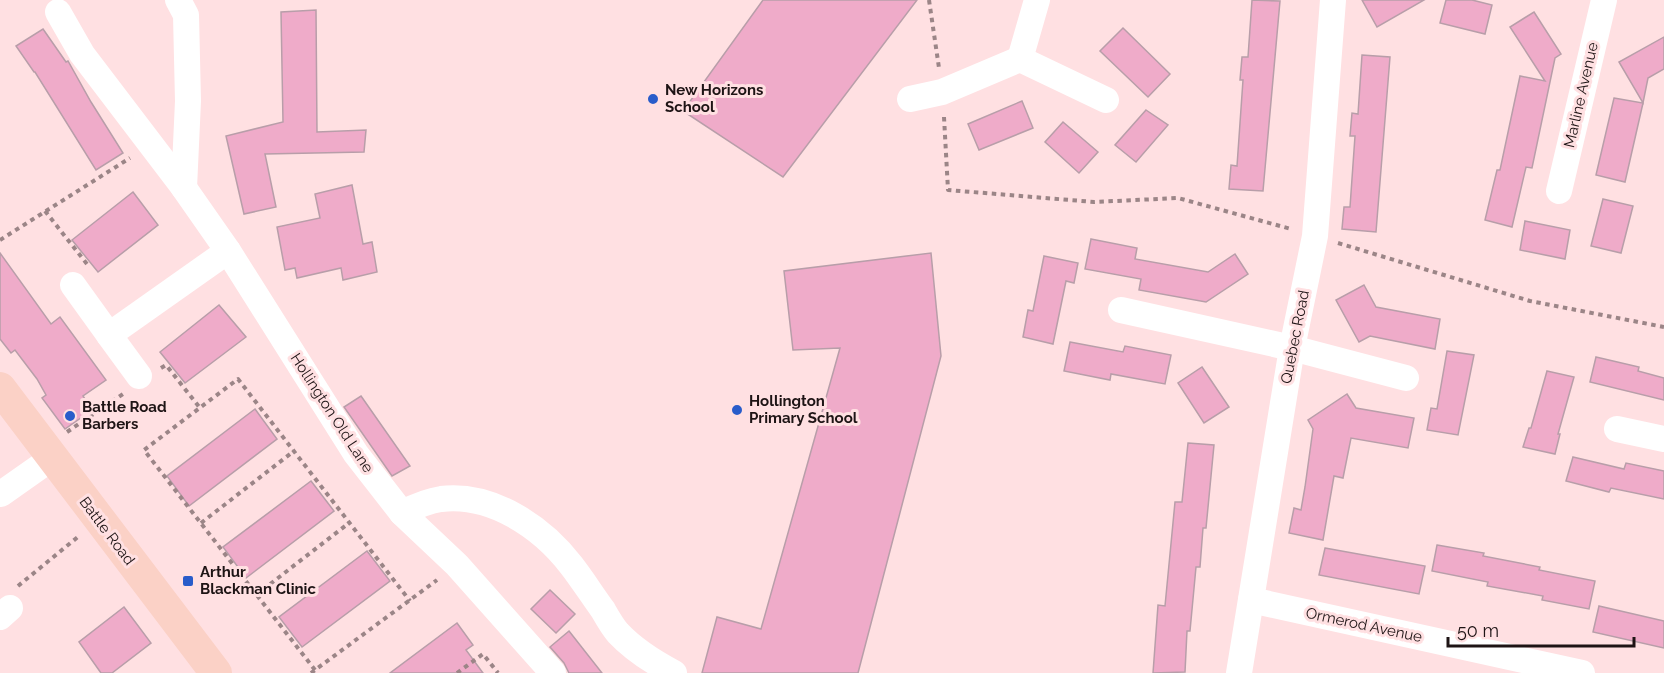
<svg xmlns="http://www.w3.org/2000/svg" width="1664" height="673" font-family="Raleway,sans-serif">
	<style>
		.building { fill: #efabc9; stroke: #b89ea9; stroke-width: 1.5 }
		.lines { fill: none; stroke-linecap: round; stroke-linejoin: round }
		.path { stroke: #9b8587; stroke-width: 4; stroke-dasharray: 4.5 4.5; stroke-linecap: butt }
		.minor { stroke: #fff; stroke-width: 26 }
		.major { stroke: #fbd1c6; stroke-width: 32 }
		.poi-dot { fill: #295cca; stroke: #ffe0e2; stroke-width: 2 }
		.labels { text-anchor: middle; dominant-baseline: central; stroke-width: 6; stroke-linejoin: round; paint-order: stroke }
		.poi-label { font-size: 15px; font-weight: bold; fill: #1e1415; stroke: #ffe0e2; text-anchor: start }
		.street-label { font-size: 15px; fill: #1e1415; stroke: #ffe0e2 }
	</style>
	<rect width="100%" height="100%" fill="#ffe0e2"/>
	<g class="building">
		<polygon points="763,0 917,0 783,177 683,111"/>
		<polygon points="1252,0 1280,1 1263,191 1229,189 1231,165 1237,166 1243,80 1240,80 1242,57 1248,57"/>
		<polygon points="1362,0 1424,0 1377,27"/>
		<polygon points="1446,0 1472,0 1492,5 1485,34 1440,23"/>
		<polygon points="316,10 317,132 366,130 364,152 265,154 276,207 244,214 226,136 283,122 281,12"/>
		<polygon points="1534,12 1561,54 1555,58 1532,168 1526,167 1512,227 1485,220 1497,170 1500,170 1520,76 1545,81 1510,27"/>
		<polygon points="1123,28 1170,74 1148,97 1100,51"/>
		<polygon points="43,29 66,62 68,61 91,102 123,153 96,170 35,72 34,72 16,46"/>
		<polygon points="1664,37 1664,69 1648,78 1643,103 1619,62"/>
		<polygon points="1362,55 1390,57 1376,232 1342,229 1344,207 1350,207 1355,136 1350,136 1352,113 1358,114"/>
		<polygon points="1614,98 1643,103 1625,182 1596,175"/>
		<polygon points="1022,101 1033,128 979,150 968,124"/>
		<polygon points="1146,110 1168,125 1136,162 1115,145"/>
		<polygon points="1063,122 1098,152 1079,173 1045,142"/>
		<polygon points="352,185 363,244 372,242 377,272 343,280 341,268 297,278 295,268 285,270 277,227 320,218 315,194"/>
		<polygon points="133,192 158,225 98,272 72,240"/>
		<polygon points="1603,199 1633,206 1621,253 1591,246"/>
		<polygon points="1525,221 1570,230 1565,259 1520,250"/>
		<polygon points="1091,239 1137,248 1135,259 1208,272 1235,254 1248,274 1206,302 1139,290 1141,279 1085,269"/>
		<polygon points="0,253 51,324 60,317 106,380 83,396 92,410 65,429 42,398 46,395 37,379 15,350 11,353 0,339"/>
		<polygon points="931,253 941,356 858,673 702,673 717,617 761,629 840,348 793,350 784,271"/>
		<polygon points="1044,256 1078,263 1074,283 1066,281 1053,344 1023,337 1028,310 1033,311"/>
		<polygon points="1364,285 1376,307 1440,319 1435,349 1370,336 1359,342 1336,300"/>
		<polygon points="219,305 246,337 185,383 160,352"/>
		<polygon points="1070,342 1123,352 1125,346 1171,355 1165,384 1111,374 1110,380 1064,371"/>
		<polygon points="1447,351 1474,355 1458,435 1427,430 1431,408 1437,409"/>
		<polygon points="1596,357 1639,367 1638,371 1664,378 1664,400 1590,382"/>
		<polygon points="1202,367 1229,407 1204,423 1178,383"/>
		<polygon points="1547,371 1574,377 1558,434 1560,434 1555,454 1523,447 1529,428 1531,428"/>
		<polygon points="1347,394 1356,408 1414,418 1408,448 1351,438 1343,478 1334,476 1323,540 1289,533 1294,508 1301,510 1305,487 1313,429 1308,420"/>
		<polygon points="361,396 410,466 392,476 344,407"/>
		<polygon points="255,409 277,439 189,506 167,476"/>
		<polygon points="1188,443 1214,445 1206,528 1203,528 1200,567 1196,567 1190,631 1187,631 1185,672 1153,673 1158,605 1165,606 1175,502 1182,502"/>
		<polygon points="1573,457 1624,469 1626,463 1664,471 1664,499 1611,488 1609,492 1566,481"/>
		<polygon points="311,481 334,511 246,578 223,547"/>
		<polygon points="1437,545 1484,553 1483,556 1540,567 1539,570 1595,581 1589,609 1542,600 1543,596 1487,586 1488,582 1432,571"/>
		<polygon points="1325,548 1425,566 1419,594 1319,575"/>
		<polygon points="367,551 390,581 302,647 279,617"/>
		<polygon points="550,590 575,614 556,633 531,609"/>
		<polygon points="1599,606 1664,621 1664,648 1593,632"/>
		<polygon points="124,607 151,643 112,673 101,673 79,642"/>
		<polygon points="457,623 473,645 466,650 483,673 390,673"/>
		<polygon points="569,631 602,673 569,673 564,663 550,647"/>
	</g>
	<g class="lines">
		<g class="path">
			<polyline points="929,0 939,68"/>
			<polyline points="944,117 948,190 1094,202 1178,198 1291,229"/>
			<polyline points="45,211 87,264"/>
			<polyline points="0,240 130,158"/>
			<polyline points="1338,243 1530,301 1664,327"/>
			<polyline points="161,368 166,365 200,408"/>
			<polyline points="67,432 123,394"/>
			<polyline points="201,523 294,451"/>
			<polyline points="18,586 79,536"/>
			<polyline points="256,595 349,523"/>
			<polyline points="315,670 144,450 238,379 410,601"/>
			<polyline points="311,673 437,580"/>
			<polyline points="457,673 483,654 498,673"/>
		</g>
		<g class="minor">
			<polyline points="178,0 186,15 188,101 184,188"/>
			<polyline points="1037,0 1020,59 1106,100"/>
			<polyline points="58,12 82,54 184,188 228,251 356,454 402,513 457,565 553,673"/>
			<polyline points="910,99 942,92 1020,59"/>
			<polyline points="1559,191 1604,0"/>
			<polyline points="73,285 109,335 228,251"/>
			<polyline points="1121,310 1292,348 1406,378"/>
			<polyline points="109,335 139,376"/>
			<polyline points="1617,429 1664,439"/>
			<polyline points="1,494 52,458"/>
			<path d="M402 513C414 507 427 501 441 499 491 493 541 526 571 565 582 579 592 595 603 610 607 617 612 626 618 633 634 650 653 662 674 673"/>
			<polyline points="1251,600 1582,673"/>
			<polyline points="0,617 10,608"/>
			<polyline points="1239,673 1292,348 1315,236 1333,0"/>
		</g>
		<polyline class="major" points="0,388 216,673"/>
	</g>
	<g class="poi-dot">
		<circle cx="653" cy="99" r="6"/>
		<circle cx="737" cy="410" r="6"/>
		<circle cx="70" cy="416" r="6"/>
		<rect x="182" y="575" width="12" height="12" rx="3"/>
	</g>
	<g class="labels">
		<g class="poi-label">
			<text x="665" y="90">New Horizons<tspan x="665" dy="17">School</tspan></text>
			<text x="749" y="401">Hollington<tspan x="749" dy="17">Primary School</tspan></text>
			<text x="82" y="407">Battle Road<tspan x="82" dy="17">Barbers</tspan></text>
			<text x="200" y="572">Arthur<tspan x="200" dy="17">Blackman Clinic</tspan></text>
		</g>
		<g class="street-label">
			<text transform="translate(1581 95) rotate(-77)">Marline Avenue</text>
			<text transform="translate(1295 337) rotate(-79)">Quebec Road</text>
			<text transform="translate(332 413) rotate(57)">Hollington Old Lane</text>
			<text transform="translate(107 531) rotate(53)">Battle Road</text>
			<text transform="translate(1364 625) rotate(12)">Ormerod Avenue</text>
		</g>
	</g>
	<path d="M1448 637v9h186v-9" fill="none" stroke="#1e1415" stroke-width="3"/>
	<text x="1457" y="637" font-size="18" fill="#1e1415" stroke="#ffe0e2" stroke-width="4.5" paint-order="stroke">50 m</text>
</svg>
